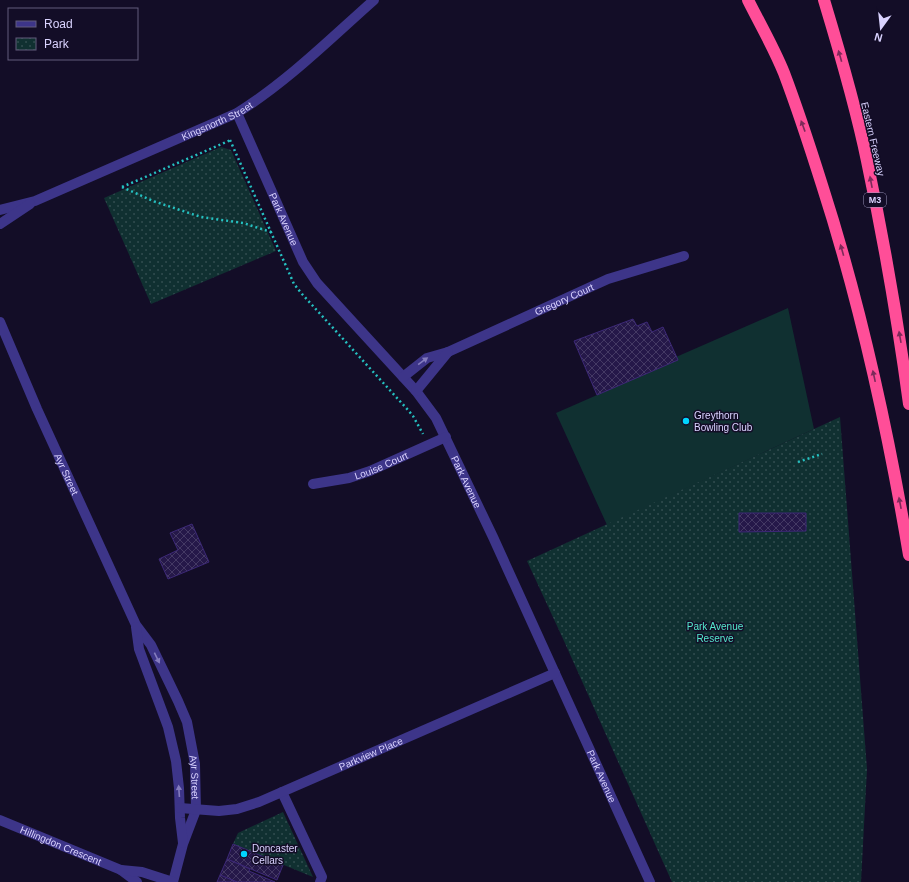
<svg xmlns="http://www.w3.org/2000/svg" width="909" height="882" font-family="Helvetica,sans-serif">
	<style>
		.green { fill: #103031 }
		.park { fill: url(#park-dots) }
		.building { fill: url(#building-cross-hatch); stroke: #3c2877 }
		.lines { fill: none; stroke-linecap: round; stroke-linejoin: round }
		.path { stroke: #25c0c0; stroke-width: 2.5; stroke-dasharray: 2 3; stroke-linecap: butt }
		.minor { stroke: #3d3589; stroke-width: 10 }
		.highway { stroke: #ff4e98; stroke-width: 12 }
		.oneway { fill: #7d2a5a }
		.oneway2 { fill: #847cbe }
		.poi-dot { fill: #00d5fe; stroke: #130d27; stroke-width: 1.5 }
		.labels { text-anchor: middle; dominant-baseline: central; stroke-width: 3; stroke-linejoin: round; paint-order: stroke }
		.shield { fill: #130d27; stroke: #9e98be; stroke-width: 1 }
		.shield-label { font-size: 9px; font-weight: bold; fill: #dad3ff }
		.street-label { font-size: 10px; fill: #dad3ff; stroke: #130d27 }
		.poi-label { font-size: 10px; fill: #dad3ff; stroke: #130d27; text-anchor: start }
		.park-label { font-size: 10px; fill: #55e9cd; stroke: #130d27 }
	</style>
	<defs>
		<pattern id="park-dots" width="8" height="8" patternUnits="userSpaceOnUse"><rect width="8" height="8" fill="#103031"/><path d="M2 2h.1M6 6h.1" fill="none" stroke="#324d50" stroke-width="1.8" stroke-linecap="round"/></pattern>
		<pattern id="building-cross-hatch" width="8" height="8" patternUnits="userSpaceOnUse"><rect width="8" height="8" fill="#251849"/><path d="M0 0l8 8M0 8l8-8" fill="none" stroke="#443964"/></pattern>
	</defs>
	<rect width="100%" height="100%" fill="#130d27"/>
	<polygon class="green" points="788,308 814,429 607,525 556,413 677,360 676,357"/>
	<g class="park">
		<polygon points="221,147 231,150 276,251 151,304 104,198"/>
		<polygon points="840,417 867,769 861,882 672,882 564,641 527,561"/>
		<polygon points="283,812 313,877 233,844 238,833"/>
	</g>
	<g class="building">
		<polygon points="633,319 637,326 647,322 652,332 663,327 678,360 597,395 574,341"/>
		<polygon points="739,513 806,513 806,531 739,532"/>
		<polygon points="192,524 209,562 168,579 159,559 178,550 170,533"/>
		<polygon points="233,844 283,865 277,880 227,859"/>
		<polygon points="227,859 250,869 249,871 275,882 237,882 220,875"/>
		<polygon points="220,875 237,882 217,882"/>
	</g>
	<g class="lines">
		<g class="path">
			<polyline points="230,140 294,284 302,294 408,410 413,416 423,434"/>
			<polyline points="122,187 153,201 201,217 243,223 271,232"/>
			<polyline points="122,187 231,140"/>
			<polyline points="798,462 822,454"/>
		</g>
		<g class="minor">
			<path id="s1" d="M237 113 303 262 317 283 416 391 436 418 493 537 650 882"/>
			<path id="s2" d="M0 210 35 201 237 113C287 82 330 39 374 0"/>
			<polyline points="0,224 30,204"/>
			<path id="s3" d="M0 322 37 409 136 625 151 645 178 701 187 722 195 764 196 810 183 844 173 882"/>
			<path id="s4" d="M403 377 427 358 448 352 608 279 684 256"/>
			<polyline points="416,391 448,352"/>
			<path id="s5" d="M313 484 349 478 370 471 446 437"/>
			<polyline points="136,627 139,649 168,727 176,761 179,788 180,818 183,843"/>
			<polyline points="282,792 322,877 320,882"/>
			<path id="s6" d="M180 808 219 811 237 809 259 802 555 673"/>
			<path id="s7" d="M0 820 121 870 137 882"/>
			<polyline points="121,870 142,872 173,882"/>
		</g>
		<g class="highway">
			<path d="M748 0C760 24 774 48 784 73 798 110 810 147 822 185 861 306 888 430 909 555"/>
			<path d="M824 0C840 53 856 107 867 161 884 241 898 322 909 404"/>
		</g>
	</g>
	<defs><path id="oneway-solid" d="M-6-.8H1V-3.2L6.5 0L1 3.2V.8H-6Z"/></defs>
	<g class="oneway">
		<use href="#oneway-solid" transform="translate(840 56) rotate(-106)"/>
		<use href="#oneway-solid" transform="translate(803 126) rotate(-110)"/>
		<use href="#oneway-solid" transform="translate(871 182) rotate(-101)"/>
		<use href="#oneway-solid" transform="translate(842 250) rotate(-106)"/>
		<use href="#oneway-solid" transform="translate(900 337) rotate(-100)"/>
		<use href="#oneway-solid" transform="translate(874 376) rotate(-102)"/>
		<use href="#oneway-solid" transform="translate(900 503) rotate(-101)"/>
	</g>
	<g class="oneway2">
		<use href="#oneway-solid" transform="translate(423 361) rotate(-36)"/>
		<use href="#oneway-solid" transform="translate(157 658) rotate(64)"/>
		<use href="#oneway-solid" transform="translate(179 791) rotate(-94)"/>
	</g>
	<g class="poi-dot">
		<circle cx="686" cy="421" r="4"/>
		<circle cx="244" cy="854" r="4"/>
	</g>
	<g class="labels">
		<rect class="shield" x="864" y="193" width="22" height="14" rx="3"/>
		<g class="shield-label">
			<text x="875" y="200">M3</text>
		</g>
		<g class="street-label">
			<text stroke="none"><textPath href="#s2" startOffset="235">Kingsnorth Street</textPath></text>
			<text transform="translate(873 139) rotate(77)">Eastern Freeway</text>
			<text stroke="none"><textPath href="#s1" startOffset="116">Park Avenue</textPath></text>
			<text stroke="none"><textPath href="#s4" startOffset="180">Gregory Court</textPath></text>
			<text stroke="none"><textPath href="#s5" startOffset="71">Louise Court</textPath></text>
			<text stroke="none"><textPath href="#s3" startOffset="166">Ayr Street</textPath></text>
			<text stroke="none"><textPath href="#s1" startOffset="439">Park Avenue</textPath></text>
			<text stroke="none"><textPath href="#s6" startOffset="202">Parkview Place</textPath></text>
			<text stroke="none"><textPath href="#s1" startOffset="763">Park Avenue</textPath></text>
			<text stroke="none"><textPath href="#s3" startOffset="498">Ayr Street</textPath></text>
			<text stroke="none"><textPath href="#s7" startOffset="66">Hillingdon Crescent</textPath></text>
		</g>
		<g class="poi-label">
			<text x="694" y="415">Greythorn<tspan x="694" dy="12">Bowling Club</tspan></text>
			<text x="252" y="848">Doncaster<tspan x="252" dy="12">Cellars</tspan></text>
		</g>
		<g class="park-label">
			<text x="715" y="626">Park Avenue<tspan x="715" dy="12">Reserve</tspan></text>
		</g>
	</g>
	<rect x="8" y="8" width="130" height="52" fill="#130d27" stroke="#635c7d"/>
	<rect x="16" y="21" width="20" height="6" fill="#3d3589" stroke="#635c7d"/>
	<text x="44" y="28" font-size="12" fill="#dad3ff">Road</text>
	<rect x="16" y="38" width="20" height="12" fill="url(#park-dots)" stroke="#635c7d"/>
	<text x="44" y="48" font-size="12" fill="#dad3ff">Park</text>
	<g transform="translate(881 28) rotate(195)" stroke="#130d27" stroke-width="3" paint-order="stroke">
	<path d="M0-3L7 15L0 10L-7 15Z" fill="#dad3ff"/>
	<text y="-6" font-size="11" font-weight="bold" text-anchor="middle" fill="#dad3ff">N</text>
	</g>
</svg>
